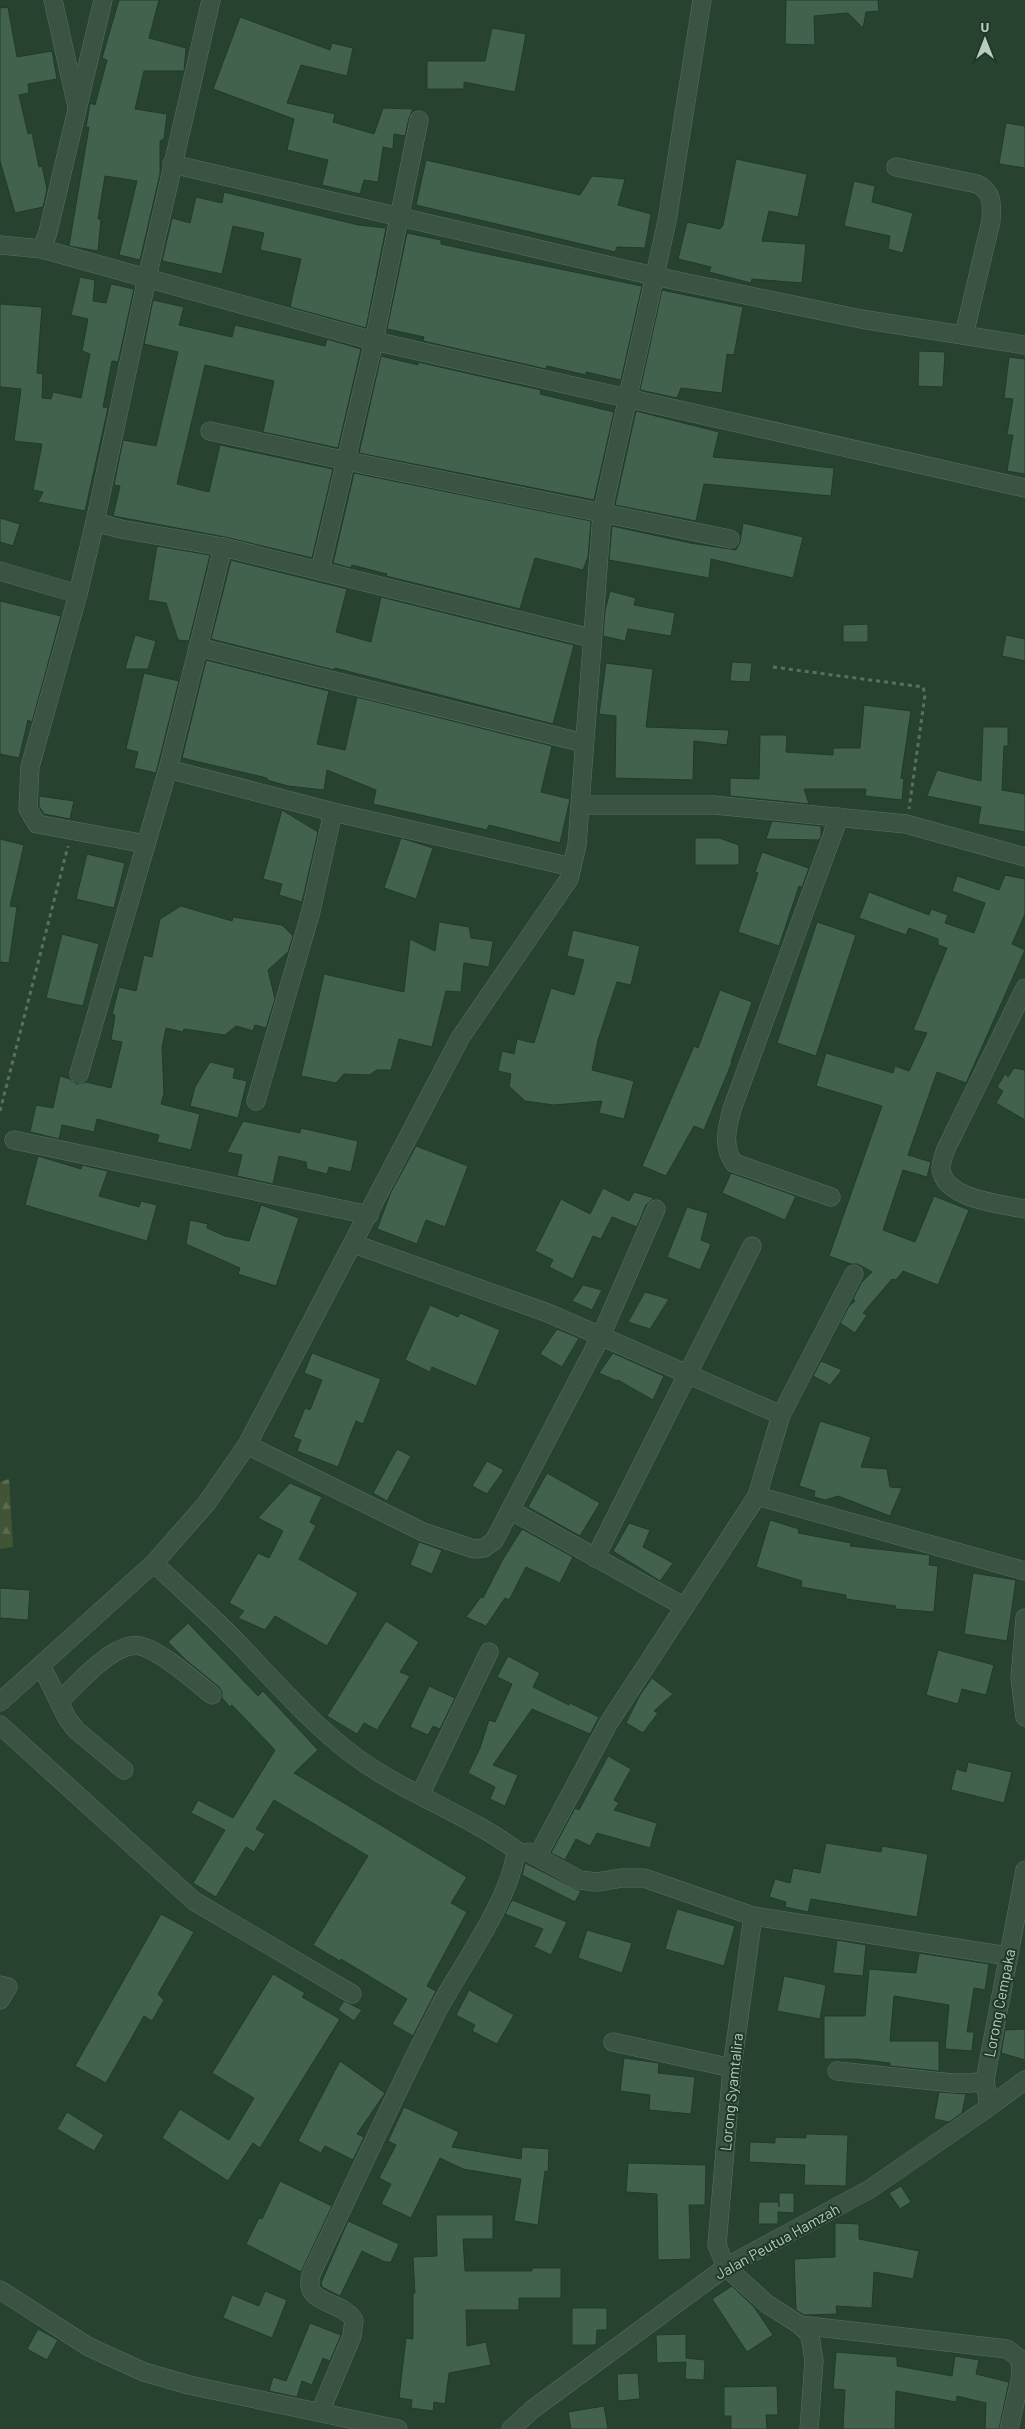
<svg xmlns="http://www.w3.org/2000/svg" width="1025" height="2429" font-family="Barlow,sans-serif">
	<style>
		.forest { fill: url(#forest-firs) }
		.building { fill: #43624e; stroke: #223a2a }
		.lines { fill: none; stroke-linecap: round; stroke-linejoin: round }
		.street-casing { stroke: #597061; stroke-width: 19 }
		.path { stroke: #5b7059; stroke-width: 3; stroke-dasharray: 4 4; stroke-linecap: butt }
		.street { stroke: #3b5343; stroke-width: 18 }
		.labels { text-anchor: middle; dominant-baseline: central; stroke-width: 4; stroke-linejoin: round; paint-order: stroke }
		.street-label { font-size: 15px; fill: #b8cdc0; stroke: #203828 }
	</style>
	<defs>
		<pattern id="forest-firs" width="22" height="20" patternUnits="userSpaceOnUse" patternTransform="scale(1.25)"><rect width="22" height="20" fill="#415436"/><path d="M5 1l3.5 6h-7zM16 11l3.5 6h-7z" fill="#5a6b51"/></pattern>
	</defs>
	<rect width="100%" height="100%" fill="#274330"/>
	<polygon class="forest" points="9,1479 13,1547 0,1549 0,1482"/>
	<g class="building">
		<polygon points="119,0 159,0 149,38 186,48 184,71 144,71 135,109 167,114 164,139 160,141 160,174 140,260 119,255 137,181 105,176 98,219 101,219 98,251 69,246 89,127 86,128 90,103 95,105 107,60 102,58"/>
		<polygon points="786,0 878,0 879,11 866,12 863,28 848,13 814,16 815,45 785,44"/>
		<polygon points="8,7 17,57 52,51 57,79 28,84 29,93 19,95 28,134 32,133 39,167 42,166 47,189 43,207 15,213 0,161 0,8"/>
		<polygon points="240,17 330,50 332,43 353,48 347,76 301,65 287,103 335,114 333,122 374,134 383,108 413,109 409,118 405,136 394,134 393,149 383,147 378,182 364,180 360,194 322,185 328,160 287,150 294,119 213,89"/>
		<polygon points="492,28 526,34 515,92 464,82 464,89 427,89 427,61 485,61"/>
		<polygon points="1006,123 1025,126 1025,168 999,164"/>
		<polygon points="736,159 807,174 798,217 769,211 762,241 806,244 802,283 752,279 751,283 709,272 711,267 678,259 687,222 720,229 723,225"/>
		<polygon points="426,160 580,195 592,176 625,179 618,205 651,214 645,248 617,247 615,252 416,205"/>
		<polygon points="854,181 875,186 872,202 913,213 903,253 888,249 890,236 844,226"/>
		<polygon points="224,192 358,225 386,228 366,328 290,307 301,259 260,250 264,233 233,226 222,274 162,261 172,218 190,223 196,197 222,203"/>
		<polygon points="407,233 441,240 441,244 487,254 642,286 621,380 586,372 586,375 547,366 546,369 423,341 424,337 387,329"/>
		<polygon points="80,277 95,280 93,301 106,303 111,284 134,289 118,362 112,361 103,407 108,408 85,511 38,502 43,492 33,490 42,444 14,441 21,389 0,387 0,304 42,307 37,373 43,374 42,398 51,399 53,392 81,398 90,354 82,351 88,319 71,315"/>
		<polygon points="662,290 743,307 734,355 727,354 722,393 681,388 677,398 640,390"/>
		<polygon points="153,300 184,307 179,325 232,337 235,325 325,346 327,339 361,349 338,448 263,432 274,381 205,365 177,484 209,492 220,445 333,469 312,558 225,537 113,516 120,486 114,485 123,440 156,446 178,352 144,344"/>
		<polygon points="919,351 945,352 943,387 918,386"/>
		<polygon points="381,356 418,365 418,362 541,390 540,394 614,412 594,500 359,453"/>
		<polygon points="1009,357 1025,359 1025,474 1007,471 1013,435 1007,435 1013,399 1004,398"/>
		<polygon points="636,411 719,432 713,457 834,468 831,496 704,484 696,521 615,505"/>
		<polygon points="354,473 591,521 588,557 583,570 535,558 520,609 386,576 387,574 352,565 351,568 333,563"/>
		<polygon points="0,518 20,524 13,546 0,542"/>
		<polygon points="743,523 803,537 793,578 711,559 709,578 609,560 612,526 690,543 736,550 740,542"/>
		<polygon points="157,546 210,555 189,641 178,640 166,603 148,600"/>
		<polygon points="231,560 347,589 336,632 371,642 381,597 574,645 553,724 335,668 334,670 211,639"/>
		<polygon points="610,591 636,598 634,605 675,613 671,636 628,629 625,641 603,636 605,611"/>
		<polygon points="0,601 61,616 32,722 28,720 19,758 0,754"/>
		<polygon points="868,624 868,642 843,642 843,625"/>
		<polygon points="135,635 156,641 148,669 125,669"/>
		<polygon points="1006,635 1025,639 1025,661 1002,656"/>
		<polygon points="206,660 329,691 317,744 345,750 357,697 552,746 541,792 570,799 560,843 489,825 487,830 373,804 376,790 327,770 324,790 288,786 267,780 267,778 182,758"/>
		<polygon points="732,662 752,663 750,682 730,681"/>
		<polygon points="606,663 653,669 646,727 729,730 727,745 694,741 693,780 615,778 616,716 599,714"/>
		<polygon points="144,673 179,681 156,773 134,768 138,752 126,749"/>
		<polygon points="864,705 911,711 901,778 904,779 902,800 865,796 866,789 804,789 809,804 730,796 730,778 759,779 760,735 787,735 786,752 833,755 833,748 860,748"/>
		<polygon points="983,727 1008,727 1008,746 1004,746 1002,790 1025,794 1025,832 978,824 981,807 927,796 937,770 981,781"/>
		<polygon points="39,796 74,801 70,819 44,814 39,806"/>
		<polygon points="282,810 318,832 302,902 279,895 282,884 263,879"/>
		<polygon points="772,821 821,826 821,836 819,840 766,839"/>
		<polygon points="401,838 433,848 416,899 384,888"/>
		<polygon points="695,838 719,838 739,845 739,865 695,865"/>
		<polygon points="0,839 24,845 10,906 17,907 9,963 0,962"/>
		<polygon points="762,852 809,868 802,887 799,886 779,946 738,932 758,873 755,872"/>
		<polygon points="87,854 125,863 114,908 76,899"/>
		<polygon points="1005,875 1025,879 1025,914 1012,944 1025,950 966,1083 937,1072 908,1155 931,1162 927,1177 903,1170 883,1230 915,1242 934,1196 969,1210 938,1285 903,1271 896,1280 892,1279 863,1313 867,1315 855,1333 840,1323 849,1306 855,1301 853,1299 861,1283 872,1272 858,1264 851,1264 829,1256 882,1106 816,1086 826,1053 893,1073 895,1066 909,1071 927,1033 913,1030 947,948 938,945 938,939 909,928 906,935 859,918 869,892 929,915 931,909 948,915 945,923 974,933 985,903 952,891 957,876 999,890"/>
		<polygon points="181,906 232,921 233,917 282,925 293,936 288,952 268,970 275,999 266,1028 255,1025 253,1031 236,1026 225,1035 184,1029 183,1032 166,1028 162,1048 164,1093 161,1104 200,1114 191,1150 157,1142 159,1135 97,1119 94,1132 62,1125 59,1139 30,1132 36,1105 53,1108 60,1076 70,1079 77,1084 86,1082 111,1088 122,1042 111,1040 115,1015 112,1014 119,987 136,991 144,955 152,957 160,919"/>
		<polygon points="439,922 469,927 471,938 493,941 489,967 464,963 461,992 446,991 432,1047 399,1039 391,1070 377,1070 369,1075 344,1074 336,1083 301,1076 324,974 404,992 410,939 435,951"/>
		<polygon points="817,922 856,935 816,1056 777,1043"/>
		<polygon points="573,930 640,946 631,985 617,982 598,1040 592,1070 634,1081 624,1119 599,1113 602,1101 554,1105 525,1101 509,1086 511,1074 498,1071 502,1051 514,1054 517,1039 534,1043 551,988 574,995 584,960 567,956"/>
		<polygon points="62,934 99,944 83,1006 46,998"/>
		<polygon points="720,990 752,1002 731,1062 732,1062 704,1130 694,1126 666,1176 642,1166 694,1046 698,1048"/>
		<polygon points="210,1062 235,1068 233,1078 247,1081 238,1118 190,1106 195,1087"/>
		<polygon points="1014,1068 1025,1070 1025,1120 996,1103 1003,1091 997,1087 1005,1074 1008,1077"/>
		<polygon points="243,1121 300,1133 301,1128 358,1141 351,1172 329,1167 327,1174 307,1169 306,1162 279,1156 273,1184 237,1176 242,1155 227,1152"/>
		<polygon points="416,1146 468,1166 445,1227 426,1220 417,1244 377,1229 391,1192"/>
		<polygon points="38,1156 81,1169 82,1165 108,1171 99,1196 139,1207 141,1201 157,1205 147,1241 25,1205"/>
		<polygon points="731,1173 796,1196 785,1220 722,1193"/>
		<polygon points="603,1188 629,1201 634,1192 654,1198 646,1205 637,1227 612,1217 601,1239 593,1236 573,1279 549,1267 553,1260 535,1251 561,1199 590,1214"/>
		<polygon points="261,1205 299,1218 276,1286 238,1274 240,1268 186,1244 190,1220 208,1224 207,1228 225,1236 249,1241"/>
		<polygon points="687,1207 708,1213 701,1240 711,1244 700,1270 667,1257"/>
		<polygon points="583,1285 602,1290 592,1310 572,1301"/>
		<polygon points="645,1292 669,1299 650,1329 628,1322"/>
		<polygon points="430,1305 458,1317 460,1313 500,1330 476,1386 432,1367 430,1372 405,1360"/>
		<polygon points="557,1329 579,1338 562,1367 540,1354"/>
		<polygon points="312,1353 381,1379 363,1424 356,1421 338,1467 297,1451 301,1440 293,1437 305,1408 310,1410 322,1380 304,1373"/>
		<polygon points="613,1353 664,1376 653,1400 618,1380 617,1381 599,1373"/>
		<polygon points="821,1361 842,1370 830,1385 813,1376"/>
		<polygon points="820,1421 871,1437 861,1467 887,1469 890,1487 902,1488 890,1516 838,1496 825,1500 814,1497 815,1491 799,1486"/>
		<polygon points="397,1449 411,1456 387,1501 373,1493"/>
		<polygon points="487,1461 504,1470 487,1494 472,1486"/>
		<polygon points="547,1473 600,1503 580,1536 528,1507"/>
		<polygon points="290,1483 322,1497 310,1522 316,1526 299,1559 358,1593 327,1646 275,1616 265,1630 238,1618 244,1611 229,1603 258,1553 269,1558 283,1531 258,1518"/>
		<polygon points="770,1520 799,1529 798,1533 851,1543 850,1546 930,1555 929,1565 938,1566 934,1612 895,1609 896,1606 846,1599 846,1595 801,1587 802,1581 756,1567"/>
		<polygon points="629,1523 650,1530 643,1547 673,1563 660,1581 613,1551"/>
		<polygon points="522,1529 573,1557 560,1583 526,1567 509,1600 505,1598 486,1626 466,1617 481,1597 483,1598 503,1559"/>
		<polygon points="419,1542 442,1550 432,1574 410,1565"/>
		<polygon points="973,1573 1016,1580 1007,1641 964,1634"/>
		<polygon points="0,1588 30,1590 28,1620 0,1618"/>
		<polygon points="386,1621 419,1642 400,1672 410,1676 377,1730 364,1723 357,1734 327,1716"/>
		<polygon points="188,1623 258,1696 263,1691 318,1750 294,1773 467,1877 451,1903 467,1912 427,1986 436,1991 413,2036 392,2024 407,1999 341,1959 340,1961 313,1945 368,1856 274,1800 256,1829 265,1834 254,1852 246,1847 216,1897 193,1883 225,1830 191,1813 198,1800 233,1818 275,1750 232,1705 230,1707 222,1698 222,1692 219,1687 186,1660 168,1642"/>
		<polygon points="938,1650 994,1665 986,1695 962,1689 958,1704 926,1695"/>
		<polygon points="508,1656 540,1673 533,1687 569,1705 570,1703 599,1717 590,1734 532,1709 493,1765 518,1775 505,1806 490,1799 495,1787 468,1773 480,1748 489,1720 495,1722 512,1684 497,1677"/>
		<polygon points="652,1678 673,1694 654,1711 658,1713 643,1733 626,1723 640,1695"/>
		<polygon points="429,1686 455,1698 440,1729 433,1726 428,1735 410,1727"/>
		<polygon points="608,1756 631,1769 614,1800 619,1803 614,1810 657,1823 650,1848 597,1833 590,1846 576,1839 565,1860 551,1853 575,1808 579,1810"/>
		<polygon points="968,1762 1012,1772 1004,1803 951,1790 956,1769 966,1772"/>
		<polygon points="826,1843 881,1852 882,1846 928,1854 917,1917 811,1899 808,1912 785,1907 786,1902 769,1897 775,1879 790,1883 793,1868 820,1873"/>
		<polygon points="525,1863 581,1891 575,1902 522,1875"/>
		<polygon points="512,1900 567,1922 551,1955 534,1947 543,1929 505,1914"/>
		<polygon points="677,1909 735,1926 724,1966 665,1949"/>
		<polygon points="161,1914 194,1932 158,1994 164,2000 152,2021 144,2016 106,2083 75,2066"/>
		<polygon points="587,1930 632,1943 622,1973 578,1958"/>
		<polygon points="837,1940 866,1945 863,1976 833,1973"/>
		<polygon points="919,1953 989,1964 985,1990 974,1988 967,2032 974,2032 972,2051 945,2049 949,2005 894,1996 890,2041 939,2041 939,2071 890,2066 890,2063 856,2059 824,2059 824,2016 865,2016 869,1969 916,1973"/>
		<polygon points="273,1974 305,1993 302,1997 340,2019 260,2148 253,2143 228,2181 162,2138 180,2109 229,2140 254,2098 212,2073"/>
		<polygon points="784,1976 826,1985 820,2019 777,2011"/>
		<polygon points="469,1990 514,2015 497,2044 472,2031 475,2025 456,2015"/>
		<polygon points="344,2001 362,2010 354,2021 338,2010"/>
		<polygon points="1025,2029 1025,2060 1001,2053 1005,2030"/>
		<polygon points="624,2058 659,2063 658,2073 695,2077 691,2114 649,2110 650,2095 620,2091"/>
		<polygon points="340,2061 385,2093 357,2134 364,2137 353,2160 325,2146 321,2153 298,2141"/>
		<polygon points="939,2092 966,2094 962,2113 949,2122 934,2119"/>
		<polygon points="404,2107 459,2132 452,2147 521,2159 522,2147 549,2149 548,2172 545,2171 538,2225 514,2221 521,2179 463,2169 440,2158 411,2218 381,2204 391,2184 379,2178 396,2145 388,2141"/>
		<polygon points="67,2112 104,2135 94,2151 57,2129"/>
		<polygon points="806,2134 848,2135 846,2186 804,2185 805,2165 749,2162 750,2142 775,2143 775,2137 806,2138"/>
		<polygon points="628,2163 706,2165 705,2205 689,2205 691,2259 658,2260 657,2194 626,2192"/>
		<polygon points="280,2181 332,2206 301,2272 246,2244 259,2218 262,2219"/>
		<polygon points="901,2186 911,2202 900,2209 889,2193"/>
		<polygon points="779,2193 794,2193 794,2213 778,2212 778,2224 758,2224 759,2202 779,2202 779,2207"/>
		<polygon points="436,2215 493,2215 493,2239 463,2239 465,2271 532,2271 532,2268 561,2268 561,2298 519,2298 519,2310 466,2310 467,2346 486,2342 491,2365 449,2373 445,2404 434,2402 433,2411 411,2408 412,2400 399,2398 406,2338 413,2339 413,2293 415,2293 413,2257 437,2256"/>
		<polygon points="348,2221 399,2244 391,2262 385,2262 362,2251 340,2296 322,2287 321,2283"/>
		<polygon points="835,2223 859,2224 859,2239 919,2251 913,2279 874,2272 872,2308 836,2306 837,2314 804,2315 796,2310 794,2259 835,2257"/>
		<polygon points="732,2286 754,2307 773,2335 747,2352 712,2299"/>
		<polygon points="265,2291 287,2300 272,2338 223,2318 232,2295 259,2306"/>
		<polygon points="572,2308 607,2308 607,2330 597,2330 596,2345 572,2345"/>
		<polygon points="310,2323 341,2335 330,2361 323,2358 312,2385 302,2381 297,2397 269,2391 273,2377 286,2381"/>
		<polygon points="38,2329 58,2340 47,2360 27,2349"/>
		<polygon points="686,2334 686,2358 705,2360 704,2380 685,2379 686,2362 657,2363 656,2335"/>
		<polygon points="836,2352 897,2357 897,2366 952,2376 955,2356 979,2360 976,2374 1009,2382 999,2429 985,2429 986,2403 957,2396 956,2402 896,2391 895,2429 843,2429 845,2390 833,2389"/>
		<polygon points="638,2373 640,2399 618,2401 617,2374"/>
		<polygon points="777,2386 778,2415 766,2415 767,2429 731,2429 731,2416 724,2416 724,2387"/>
		<polygon points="604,2406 608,2429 571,2429 568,2412"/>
	</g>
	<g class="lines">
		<defs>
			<g id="street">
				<polyline points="53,0 77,107"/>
				<polyline points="172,164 654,276 861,319 1025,345"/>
				<path d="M896 167 977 184C993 192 992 204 991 221L964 335"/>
				<polyline points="0,245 42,249 374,341 1025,488"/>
				<polyline points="42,249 48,232 103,0"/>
				<polyline points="210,431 347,461 730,539"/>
				<polyline points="95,522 121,529 223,547 591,638"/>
				<polyline points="320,570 374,341 419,120"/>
				<polyline points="0,571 78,594"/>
				<polyline points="198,647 584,743"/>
				<polyline points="168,769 333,812 572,867"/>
				<polyline points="580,805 714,805 906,824 1025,857"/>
				<polyline points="146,844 37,824 28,809 30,767 78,594 95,522 147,278 211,0"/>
				<path d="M1025 988 946 1149C944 1155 941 1162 941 1168 943 1199 1001 1204 1025 1209"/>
				<polyline points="79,1074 168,769 223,547"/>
				<polyline points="256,1101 311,911 333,812"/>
				<polyline points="14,1140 369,1215"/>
				<path d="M831 1197 734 1163C722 1146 727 1128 732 1109L839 817"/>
				<polyline points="354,1244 548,1313 781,1415"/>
				<polyline points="247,1445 423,1532 474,1549 484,1548 494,1541 601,1336 656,1209"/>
				<polyline points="757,1496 1025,1571"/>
				<polyline points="510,1510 685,1607"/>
				<polyline points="595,1558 752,1246"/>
				<path d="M154 1563C182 1590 212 1616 239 1644 275 1682 311 1723 353 1755 404 1793 465 1813 516 1850 512 1896 463 1964 440 2006 395 2093 355 2183 312 2272 300 2306 340 2298 354 2320L352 2336 320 2412"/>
				<polyline points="1025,1618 1020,1678 1025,1717"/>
				<polyline points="42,1667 67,1718 76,1730 124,1770"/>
				<path d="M60 1701C76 1685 114 1641 140 1646 160 1650 196 1682 212 1695"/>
				<polyline points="0,1702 154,1563 206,1504 247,1445 460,1038 569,879 577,845 602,514 667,221 702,0"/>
				<polyline points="0,1725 194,1901 352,1994"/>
				<polyline points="420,1795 489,1652"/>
				<polyline points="528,1852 580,1880 597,1882 622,1878 644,1878 753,1916 1008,1956"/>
				<polyline points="538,1855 608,1724 757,1496 781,1415 854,1274"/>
				<polyline points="753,1916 732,2068 717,2245 726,2267 767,2304 800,2325 810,2335 814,2361 809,2429"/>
				<polyline points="0,1985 8,1987 0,2000"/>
				<polyline points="613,2042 732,2068"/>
				<polyline points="837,2071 953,2083 972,2083 985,2080"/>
				<polyline points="989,2107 985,2080 1025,1870"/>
				<polyline points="0,2290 89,2347 144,2372 189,2385 398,2429"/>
				<polyline points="800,2325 1007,2349 1020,2359 1021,2376 1009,2429"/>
				<polyline points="511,2429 533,2409 726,2267 870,2189 989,2107 1025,2080"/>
			</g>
		</defs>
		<use href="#street" class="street-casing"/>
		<g class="path">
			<polyline points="773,667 923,687 925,695 909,809"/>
			<polyline points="0,1111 68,846"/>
		</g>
		<use href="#street" class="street"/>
	</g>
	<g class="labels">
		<g class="street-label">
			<text transform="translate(999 2003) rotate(-79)">Lorong Cempaka</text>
			<text transform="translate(731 2092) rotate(-84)">Lorong Syamtalira</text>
			<text transform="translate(777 2241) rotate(-29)">Jalan Peutua Hamzah</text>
		</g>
	</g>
	<g transform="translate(985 40)" stroke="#203828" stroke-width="4" paint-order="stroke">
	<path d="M0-4L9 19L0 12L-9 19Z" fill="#b8cdc0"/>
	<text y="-8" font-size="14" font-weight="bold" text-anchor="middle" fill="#b8cdc0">U</text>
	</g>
</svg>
